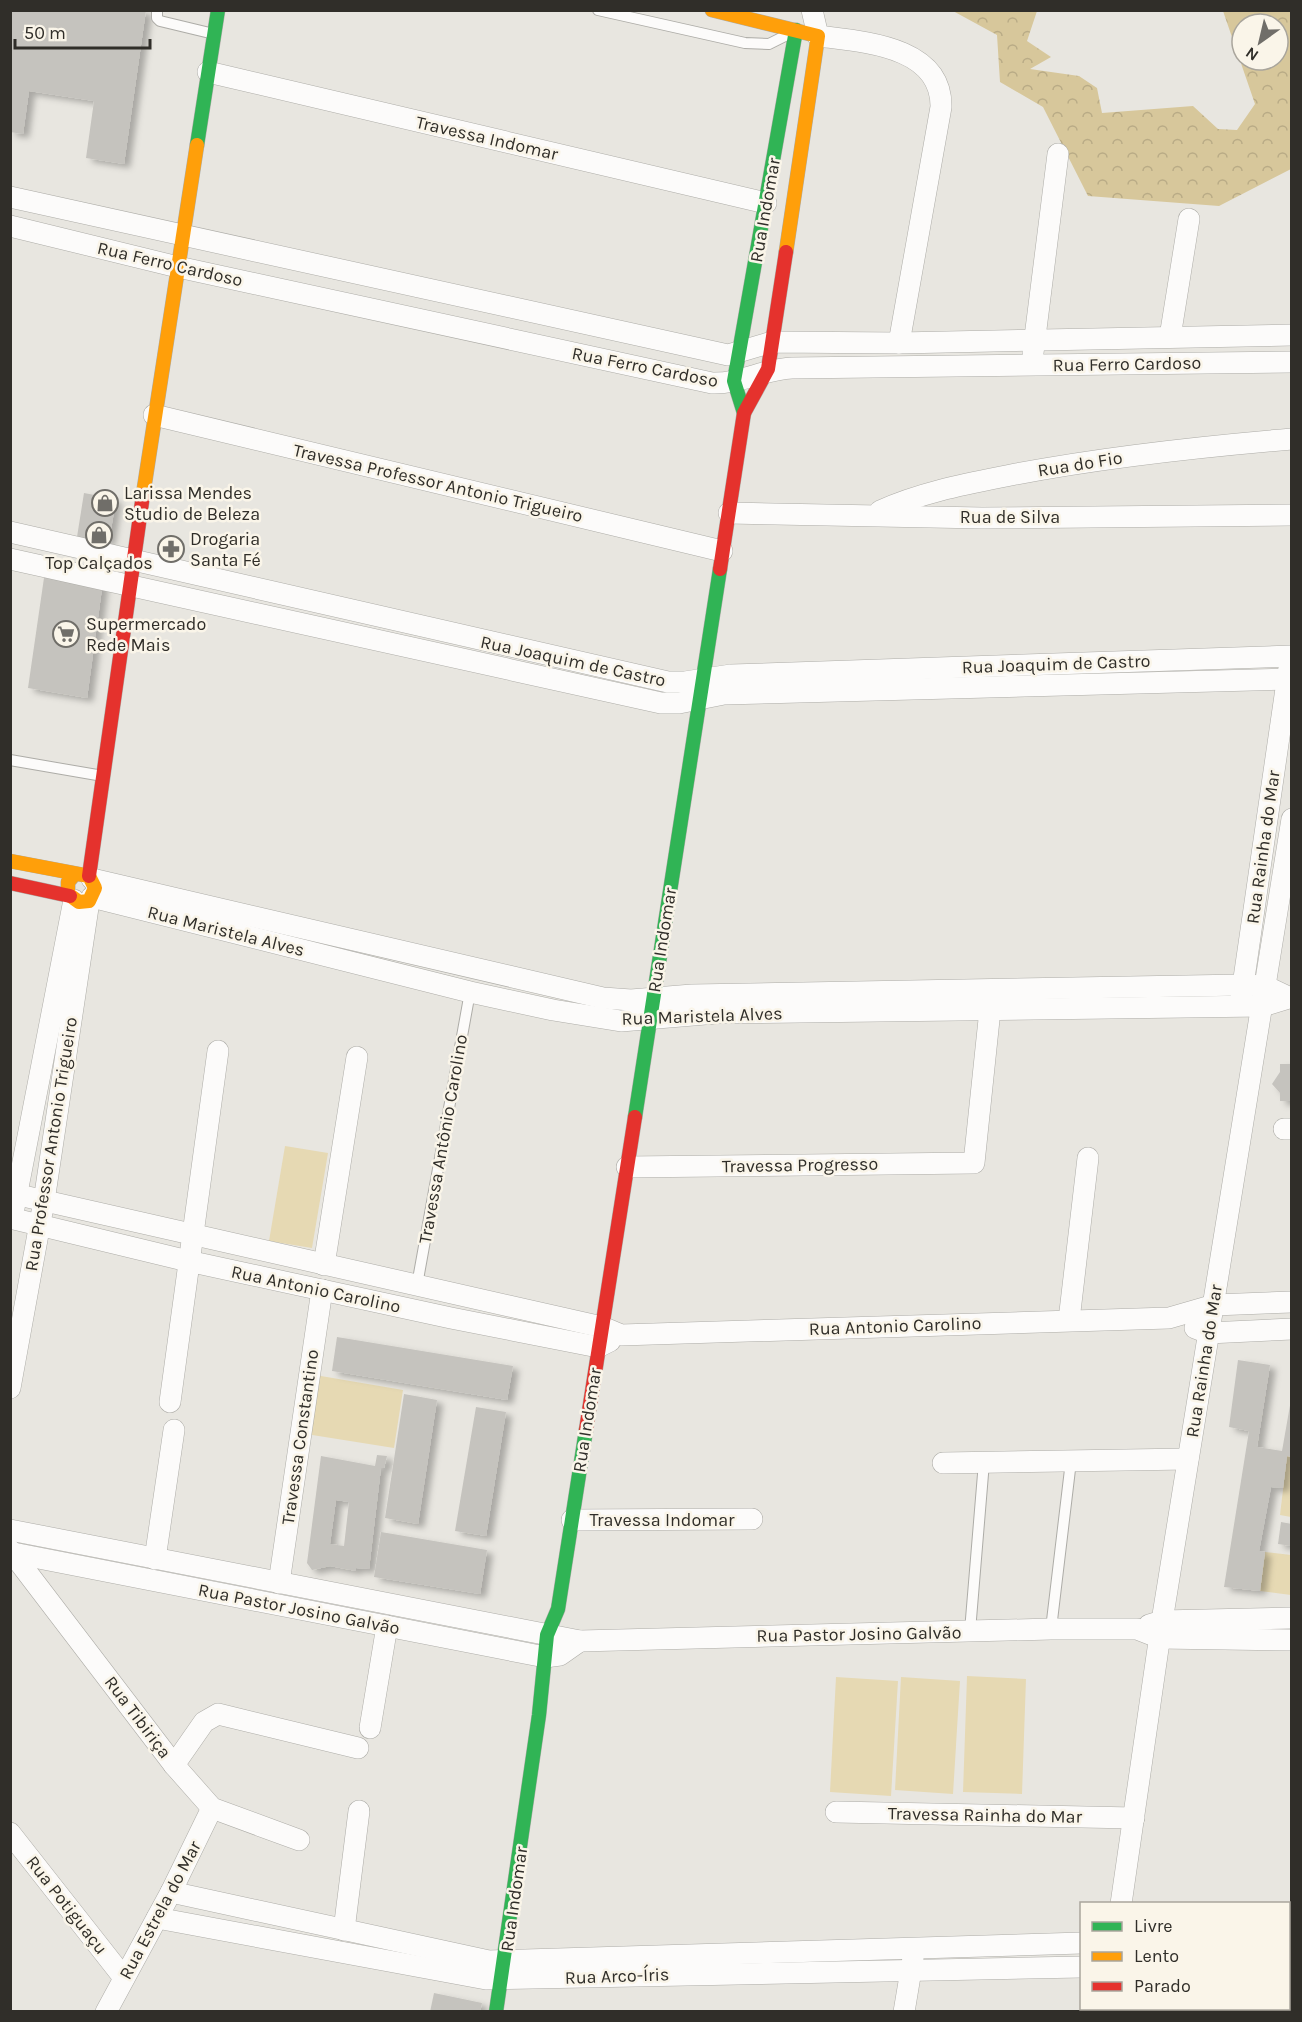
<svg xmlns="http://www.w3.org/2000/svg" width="1302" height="2022" font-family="Karla,sans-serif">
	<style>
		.forest { fill: url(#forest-crowns); fill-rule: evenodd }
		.pitch { fill: #e6d9b3 }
		.building { fill: #c5c3be; fill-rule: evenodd; filter: url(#shadow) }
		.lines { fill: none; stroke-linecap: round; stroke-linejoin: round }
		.lane-casing { stroke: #adaca7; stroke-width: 12 }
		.street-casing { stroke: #adaca7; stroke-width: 22 }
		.fast-casing { stroke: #adaca7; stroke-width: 15 }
		.slow-casing { stroke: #adaca7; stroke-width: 15 }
		.jam-casing { stroke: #adaca7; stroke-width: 15 }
		.lane { stroke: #fcfbfa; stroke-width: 10 }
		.street { stroke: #fcfbfa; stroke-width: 21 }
		.fast { stroke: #30b455; stroke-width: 14 }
		.slow { stroke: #ff9f0a; stroke-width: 14 }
		.jam { stroke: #e5322d; stroke-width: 14 }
		.labels { text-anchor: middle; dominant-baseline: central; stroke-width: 5; stroke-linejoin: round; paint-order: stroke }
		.street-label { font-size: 18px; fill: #302e29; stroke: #faf5e9 }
		.poi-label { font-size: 18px; fill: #302e29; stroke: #faf5e9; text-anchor: start }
	</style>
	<defs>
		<pattern id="forest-crowns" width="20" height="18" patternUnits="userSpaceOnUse" patternTransform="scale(1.5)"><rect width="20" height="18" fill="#d7c79b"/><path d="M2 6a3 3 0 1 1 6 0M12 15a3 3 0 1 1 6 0" fill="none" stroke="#b9ab86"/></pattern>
		<filter id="shadow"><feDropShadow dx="6" dy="4" stdDeviation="3" flood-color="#0004"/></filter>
	</defs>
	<rect width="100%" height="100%" fill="#e8e6e0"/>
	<path class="forest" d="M953 11H1037L1027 41 1051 57 1030 69 1079 76 1097 88 1102 113 1193 106 1218 129 1237 130 1255 104 1223 11H1291V169L1219 206 1088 196 1043 107 1000 82 997 35ZM1242 24H1278V60H1242Z"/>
	<g class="pitch">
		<polygon points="285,1146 328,1153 312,1248 269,1241"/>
		<polygon points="315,1375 403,1390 394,1448 306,1434"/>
		<polygon points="1287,1456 1291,1457 1291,1517 1280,1515"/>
		<polygon points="1265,1552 1291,1555 1291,1595 1260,1591"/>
		<polygon points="967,1676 1026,1679 1022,1794 963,1792"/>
		<polygon points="836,1677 898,1681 891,1796 830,1792"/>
		<polygon points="901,1677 960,1681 953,1794 895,1790"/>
	</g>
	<g class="building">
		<polygon points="10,10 146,10 124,164 86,158 94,101 29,91 23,134 10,132"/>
		<polygon points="84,493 116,499 109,542 77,537"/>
		<polygon points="45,571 103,581 87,698 28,688"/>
		<polygon points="1280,1064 1292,1064 1292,1101 1280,1101 1280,1093 1272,1084 1280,1072"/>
		<polygon points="337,1337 513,1366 507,1400 332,1371"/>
		<polygon points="1238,1360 1270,1365 1257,1447 1282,1451 1292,1394 1292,1457 1287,1456 1283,1488 1271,1487 1259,1551 1265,1552 1260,1591 1224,1587 1249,1431 1229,1427"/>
		<polygon points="404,1394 437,1400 418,1524 385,1518"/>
		<polygon points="476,1407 506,1412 486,1536 455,1531"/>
		<path d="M377 1455 387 1456 384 1468H381L369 1569 356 1568V1571L330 1566 312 1570 307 1563 321 1456 375 1466ZM336 1500 349 1502 344 1546 330 1544Z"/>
		<polygon points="1281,1522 1292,1524 1292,1546 1278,1544"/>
		<polygon points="381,1532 487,1550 480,1594 374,1577"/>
		<polygon points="434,1993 482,2003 480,2012 430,2012"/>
	</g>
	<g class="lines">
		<defs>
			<g id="lane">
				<polyline points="157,10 157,18 160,21 214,34"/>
				<polyline points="598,10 745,43 769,44 789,34"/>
				<polyline points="10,760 103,776"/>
				<polyline points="417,1285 470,992"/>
				<polyline points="1051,1629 1071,1461"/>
				<polyline points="970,1631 984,1462"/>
			</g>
			<g id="street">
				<path d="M812 10 818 36C864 42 942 46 941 107L899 343"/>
				<polyline points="208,72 766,203"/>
				<polyline points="10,197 728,355 772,342 899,343 1292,335"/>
				<path d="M10 226 178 267 712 383C740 384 764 369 792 368L1292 362"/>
				<polyline points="1170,337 1189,219"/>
				<polyline points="1033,353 1058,154"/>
				<polyline points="154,415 722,551"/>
				<path d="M880 511C922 492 966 484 1011 475 1104 457 1197 447 1292 439"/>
				<polyline points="729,513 982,518 1292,515"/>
				<polyline points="10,532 668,682 685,682 731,675 1292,656"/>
				<polyline points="10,559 661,703 679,703 724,694 1292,679"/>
				<polyline points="92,879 603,998 631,1000 692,995 1243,985 1265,986 1288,997"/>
				<polyline points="92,897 470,992 553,1010 621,1021 717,1013 1263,1006 1292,997"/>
				<polyline points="1241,999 1289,668"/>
				<polyline points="1284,1129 1292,1129"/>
				<polyline points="627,1167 974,1163 990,1010"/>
				<polyline points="10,1193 602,1327 621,1335 1169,1318 1214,1305 1292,1302"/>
				<polyline points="14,1208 74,900"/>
				<polyline points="10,1218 188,1261 451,1318 598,1347 610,1341"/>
				<polyline points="324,1265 357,1057"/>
				<polyline points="1069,1320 1088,1158"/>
				<polyline points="1195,1328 1208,1333 1292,1329"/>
				<polyline points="10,1388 44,1201 89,901"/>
				<polyline points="170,1402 218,1051"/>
				<polyline points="943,1463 1188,1459"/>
				<polyline points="572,1520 752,1519"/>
				<polyline points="10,1530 580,1641 1051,1629 1137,1629 1160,1638 1292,1640"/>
				<polyline points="10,1550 174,1765 212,1808 299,1840"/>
				<polyline points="13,1553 545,1657 560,1655 580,1641"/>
				<polyline points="155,1559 174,1430"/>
				<polyline points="279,1583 322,1290"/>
				<polyline points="1149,1625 1162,1621 1292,1618"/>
				<polyline points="370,1728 387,1626"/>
				<polyline points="174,1765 204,1722 218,1714 358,1748"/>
				<polyline points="836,1812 1134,1818"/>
				<polyline points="10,1833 124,1978"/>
				<polyline points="171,1892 489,1961 1082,1943"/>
				<polyline points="1121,1904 1162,1621 1292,819"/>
				<polyline points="157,1918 486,1979 1082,1967"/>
				<polyline points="344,1930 359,1811"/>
				<polyline points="1288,1938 1292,1938"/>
				<polyline points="1288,1964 1292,1964"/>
				<polyline points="106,2012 171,1892 212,1808"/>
				<polyline points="904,2012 913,1958"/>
				<polyline points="1104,2012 1104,2008"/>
			</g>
			<g id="fast">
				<polyline points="197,145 218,10"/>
				<polyline points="744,413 734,381 796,30"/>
				<polyline points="635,1117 720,569"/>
				<polyline points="496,2012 539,1715 547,1635 558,1609 586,1430"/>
			</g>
			<g id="slow">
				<polyline points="712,10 818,36 786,252"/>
				<polyline points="143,495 197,145"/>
				<polyline points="10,861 89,876 95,888 89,901 79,902 68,894 68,882 74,875"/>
			</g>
			<g id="jam">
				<polyline points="720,569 744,413 768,369 786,252"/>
				<polyline points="89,876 143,495"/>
				<polyline points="10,883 70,896"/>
				<polyline points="586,1430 635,1117"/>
			</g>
		</defs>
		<use href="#lane" class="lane-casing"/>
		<use href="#street" class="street-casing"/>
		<use href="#fast" class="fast-casing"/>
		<use href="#slow" class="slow-casing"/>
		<use href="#jam" class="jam-casing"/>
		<use href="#lane" class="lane"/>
		<use href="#street" class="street"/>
		<use href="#fast" class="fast"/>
		<use href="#slow" class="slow"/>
		<use href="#jam" class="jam"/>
	</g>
	<defs>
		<symbol id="shop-ring" viewBox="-11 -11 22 22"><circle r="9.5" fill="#faf5e9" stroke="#706e69" stroke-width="1.5"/><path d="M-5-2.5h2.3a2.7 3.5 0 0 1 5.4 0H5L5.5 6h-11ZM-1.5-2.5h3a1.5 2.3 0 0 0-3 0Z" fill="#706e69"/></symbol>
		<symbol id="pharmacy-ring" viewBox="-11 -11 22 22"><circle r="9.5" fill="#faf5e9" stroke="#706e69" stroke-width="1.5"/><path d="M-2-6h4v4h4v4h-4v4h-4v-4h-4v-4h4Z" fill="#706e69"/></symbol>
		<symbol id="supermarket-ring" viewBox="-11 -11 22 22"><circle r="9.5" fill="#faf5e9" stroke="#706e69" stroke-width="1.5"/><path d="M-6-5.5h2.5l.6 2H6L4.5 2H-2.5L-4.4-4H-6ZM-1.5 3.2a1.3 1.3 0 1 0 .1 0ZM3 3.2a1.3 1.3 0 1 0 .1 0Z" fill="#706e69"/></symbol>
	</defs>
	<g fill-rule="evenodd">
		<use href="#shop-ring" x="90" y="488" width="30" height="30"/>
		<use href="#shop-ring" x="84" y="520" width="30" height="30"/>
		<use href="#pharmacy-ring" x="156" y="534" width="30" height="30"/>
		<use href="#supermarket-ring" x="51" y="619" width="30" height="30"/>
	</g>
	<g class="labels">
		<g class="street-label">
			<text transform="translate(487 138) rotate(13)">Travessa Indomar</text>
			<text transform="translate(765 210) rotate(-80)">Rua Indomar</text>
			<text transform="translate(170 264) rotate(13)">Rua Ferro Cardoso</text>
			<text transform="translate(1127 364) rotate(-1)">Rua Ferro Cardoso</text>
			<text transform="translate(645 367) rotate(11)">Rua Ferro Cardoso</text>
			<text transform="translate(1080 464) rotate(-9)">Rua do Fio</text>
			<text transform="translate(438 483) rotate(13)">Travessa Professor Antonio Trigueiro</text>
			<text x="1010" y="517">Rua de Silva</text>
			<text transform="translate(573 661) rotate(12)">Rua Joaquim de Castro</text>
			<text transform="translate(1056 664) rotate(-2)">Rua Joaquim de Castro</text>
			<text transform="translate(1263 847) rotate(-82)">Rua Rainha do Mar</text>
			<text transform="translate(226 931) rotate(14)">Rua Maristela Alves</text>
			<text transform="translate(662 940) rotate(-81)">Rua Indomar</text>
			<text transform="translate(702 1016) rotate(-2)">Rua Maristela Alves</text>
			<text transform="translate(443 1139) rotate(-80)">Travessa Antônio Carolino</text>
			<text transform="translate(51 1144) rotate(-81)">Rua Professor Antonio Trigueiro</text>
			<text transform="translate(800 1165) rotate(-1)">Travessa Progresso</text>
			<text transform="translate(316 1289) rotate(12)">Rua Antonio Carolino</text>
			<text transform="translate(895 1326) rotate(-2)">Rua Antonio Carolino</text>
			<text transform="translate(1204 1361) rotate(-81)">Rua Rainha do Mar</text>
			<text transform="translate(587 1420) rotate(-81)">Rua Indomar</text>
			<text transform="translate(300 1437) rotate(-82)">Travessa Constantino</text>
			<text x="662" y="1520">Travessa Indomar</text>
			<text transform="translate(299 1609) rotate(11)">Rua Pastor Josino Galvão</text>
			<text transform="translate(859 1634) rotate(-1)">Rua Pastor Josino Galvão</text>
			<text transform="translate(138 1717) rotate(53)">Rua Tibiriça</text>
			<text transform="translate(985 1815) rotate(1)">Travessa Rainha do Mar</text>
			<text transform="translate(514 1899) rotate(-82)">Rua Indomar</text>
			<text transform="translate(67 1905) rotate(52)">Rua Potiguaçu</text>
			<text transform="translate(160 1910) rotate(-62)">Rua Estrela do Mar</text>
			<text transform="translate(617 1976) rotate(-2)">Rua Arco-Íris</text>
		</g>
		<g class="poi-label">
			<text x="124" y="493">Larissa Mendes<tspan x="124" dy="21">Studio de Beleza</tspan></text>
			<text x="190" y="539">Drogaria<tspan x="190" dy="21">Santa Fé</tspan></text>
			<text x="99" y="563" text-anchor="middle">Top Calçados</text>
			<text x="86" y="624">Supermercado<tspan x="86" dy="21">Rede Mais</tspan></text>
		</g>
	</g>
	<rect width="1302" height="2022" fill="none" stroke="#302e29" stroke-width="24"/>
	<rect x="1080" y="1902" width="210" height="108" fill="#faf5e9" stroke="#a9a59c" stroke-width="1.5"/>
	<rect x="1092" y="1922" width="30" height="9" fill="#30b455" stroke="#a9a59c" stroke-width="1.5"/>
	<text x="1134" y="1932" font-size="18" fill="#302e29">Livre</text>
	<rect x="1092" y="1952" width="30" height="9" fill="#ff9f0a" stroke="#a9a59c" stroke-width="1.5"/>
	<text x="1134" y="1962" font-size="18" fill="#302e29">Lento</text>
	<rect x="1092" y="1982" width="30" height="9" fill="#e5322d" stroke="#a9a59c" stroke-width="1.5"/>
	<text x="1134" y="1992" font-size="18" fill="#302e29">Parado</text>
	<g transform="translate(1260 42) rotate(214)"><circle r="28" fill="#faf5e9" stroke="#a9a59c" stroke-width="1.5"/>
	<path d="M0-4.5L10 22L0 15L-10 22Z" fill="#706e69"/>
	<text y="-9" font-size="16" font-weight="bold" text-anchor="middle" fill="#302e29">N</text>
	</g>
	<path d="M15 39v9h135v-9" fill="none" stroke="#302e29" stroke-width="3"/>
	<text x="24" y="39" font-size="18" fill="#302e29" stroke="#faf5e9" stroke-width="4.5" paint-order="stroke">50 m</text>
</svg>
